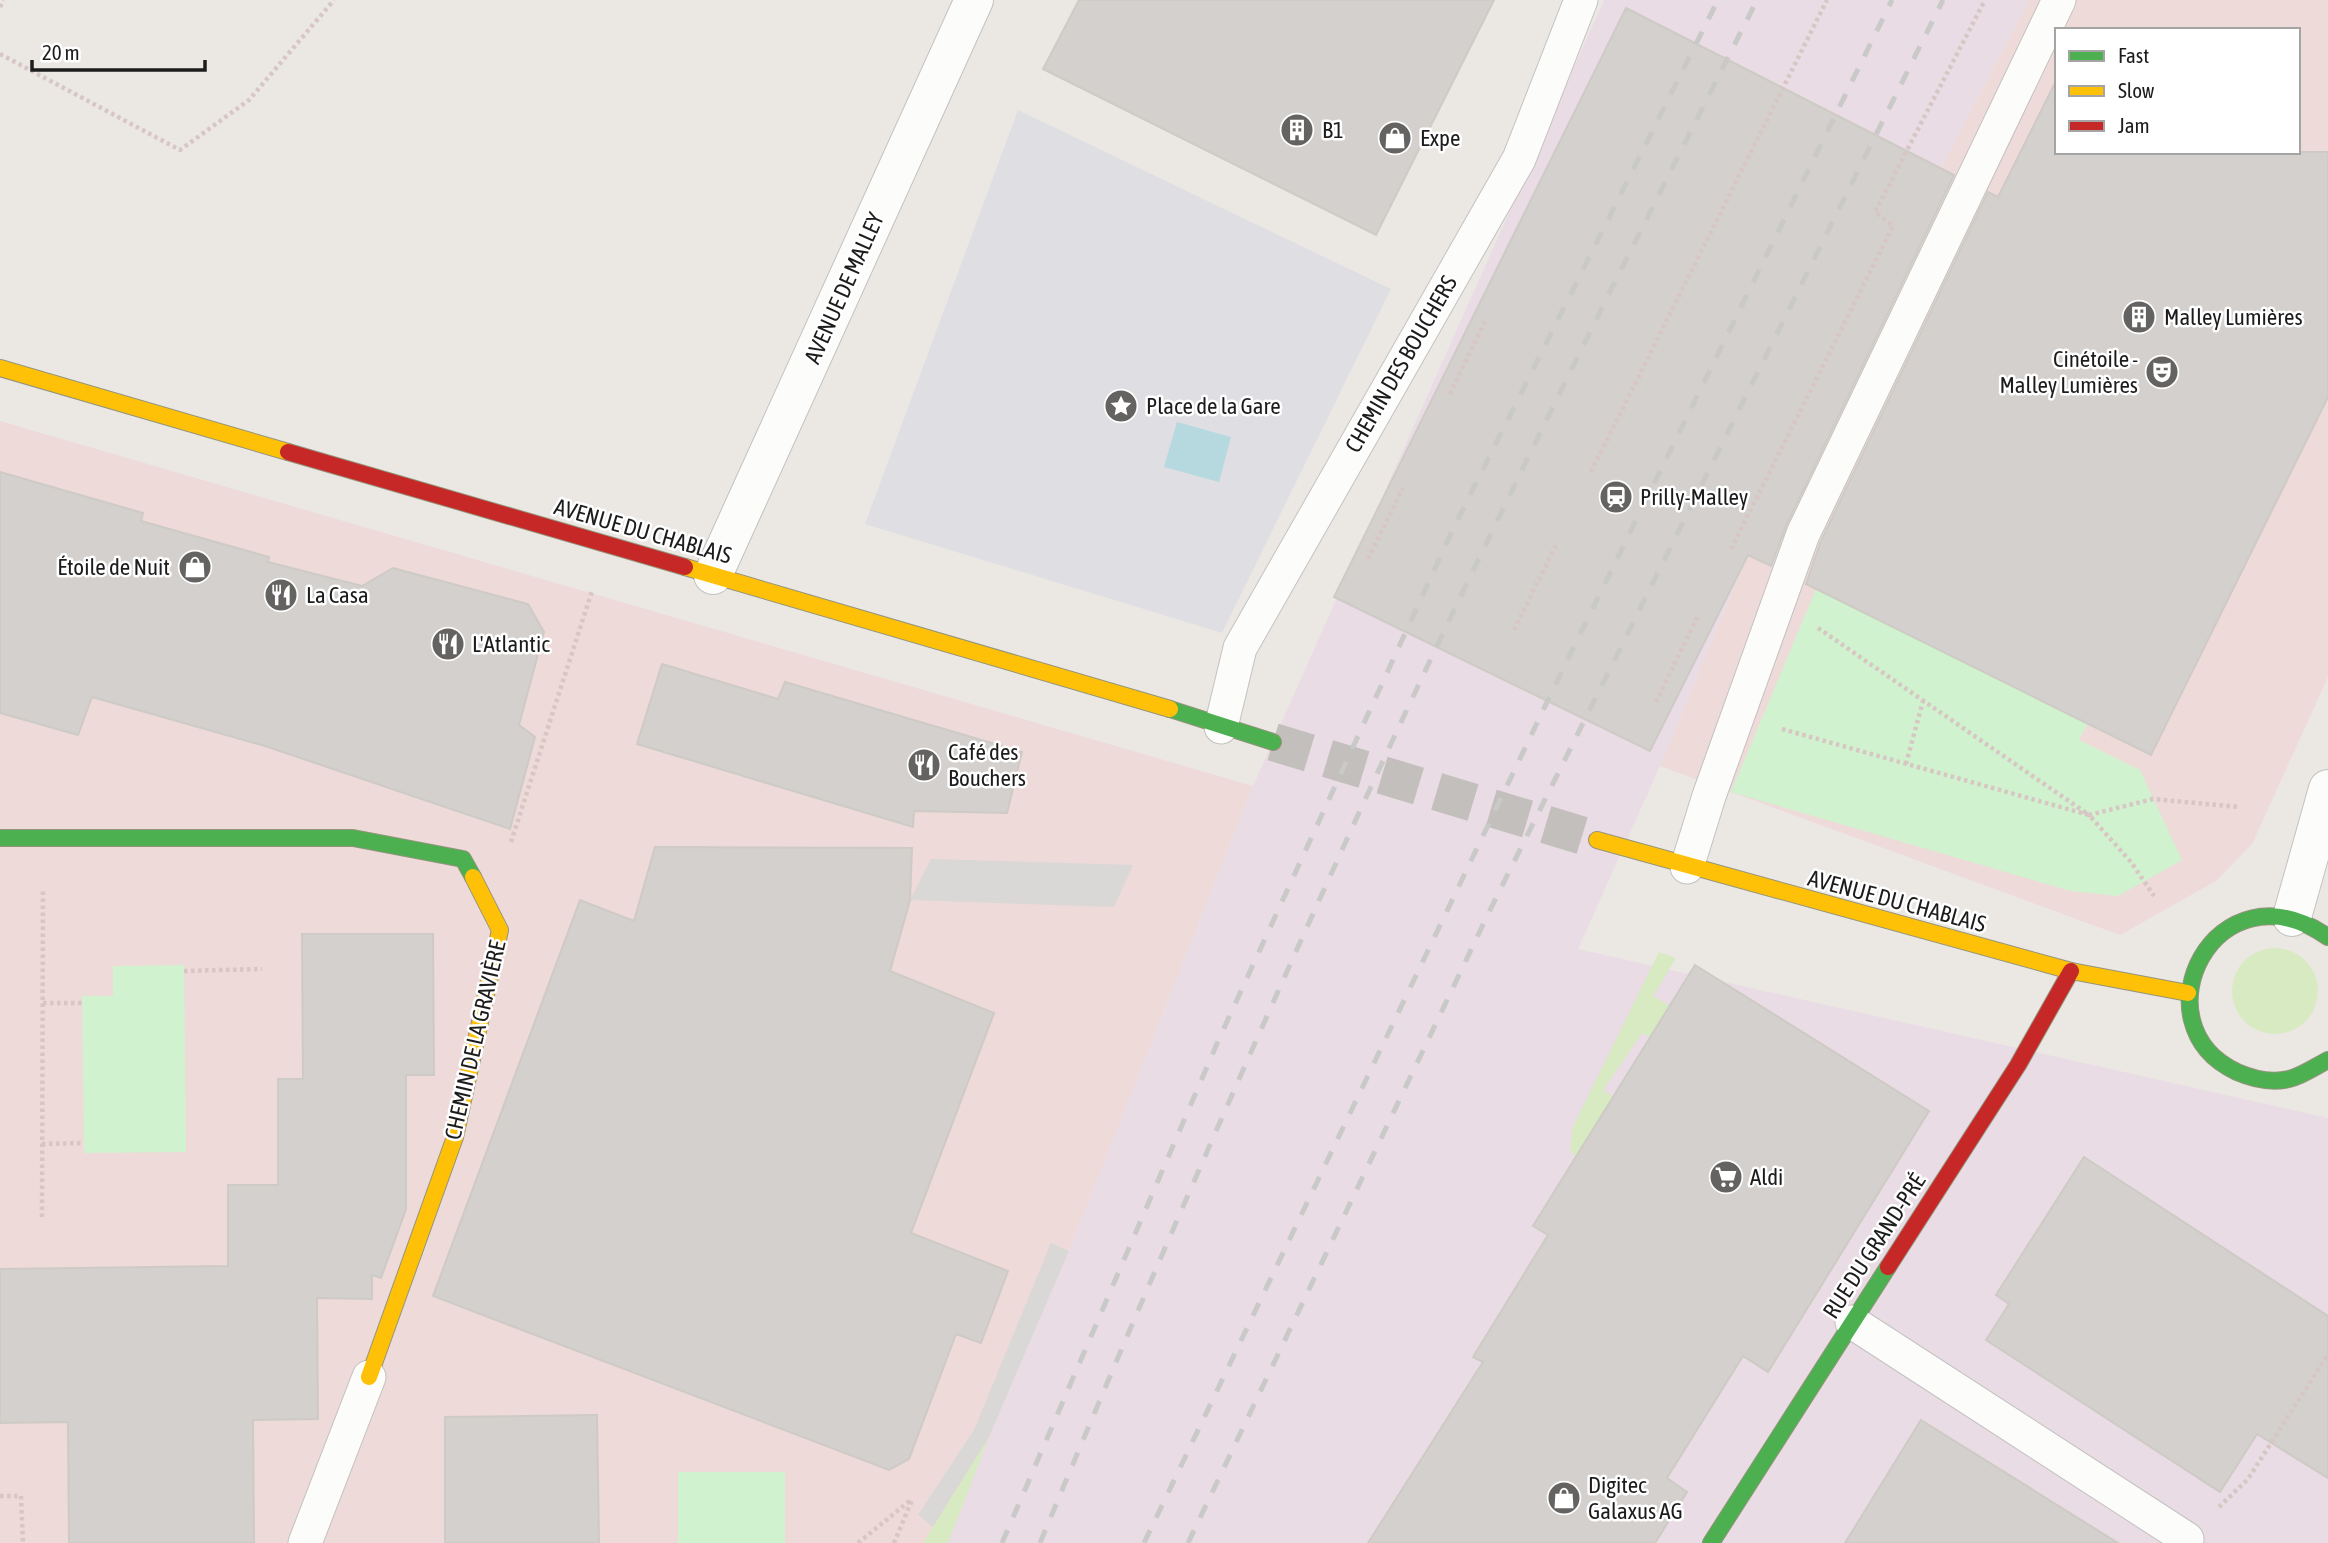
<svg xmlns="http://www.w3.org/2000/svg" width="2328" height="1543" font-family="'Asap Condensed',sans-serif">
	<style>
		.commercial { fill: #eedad8; fill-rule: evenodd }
		.industrial { fill: #e9dce4 }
		.religious { fill: #d9d8d6 }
		.grass { fill: #d8eac1 }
		.park { fill: #d1f2cf }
		.plaza { fill: #dfdee3 }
		.water { fill: #b6d8df }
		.building { fill: #d3d0cd; stroke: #cecac5; stroke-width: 2 }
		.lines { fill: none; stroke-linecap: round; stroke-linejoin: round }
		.secondary-tunnel { stroke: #c2bfbc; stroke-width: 38; stroke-dasharray: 38 19; stroke-linecap: butt }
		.lane-casing { stroke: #c3c2c0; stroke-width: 35 }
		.street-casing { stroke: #c3c2c0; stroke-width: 40 }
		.fast-casing { stroke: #94947c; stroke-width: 18 }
		.slow-casing { stroke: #94947c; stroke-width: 18 }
		.jam-casing { stroke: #94947c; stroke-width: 18 }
		.path { stroke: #d7c6c3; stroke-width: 4.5; stroke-dasharray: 3.5 3.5; stroke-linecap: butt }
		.lane { stroke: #fcfcfb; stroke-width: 33 }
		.street { stroke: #fcfcfb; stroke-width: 38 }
		.fast { stroke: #4caf50; stroke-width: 16 }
		.slow { stroke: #ffc107; stroke-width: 16 }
		.jam { stroke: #c62828; stroke-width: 16 }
		.rail { stroke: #c9c9c8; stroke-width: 5; stroke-dasharray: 14 14; stroke-linecap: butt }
		.labels { text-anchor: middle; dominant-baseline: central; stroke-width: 5; stroke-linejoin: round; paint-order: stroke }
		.poi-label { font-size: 23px; fill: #1c1c1c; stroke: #fff; text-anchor: start }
		.street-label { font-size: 23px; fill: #1c1c1c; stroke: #fff }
	</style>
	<rect width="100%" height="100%" fill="#ebe8e4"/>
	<g class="commercial">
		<path d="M2029 0H2328V677L2252 844 2216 881 2120 935 1660 766 1780 477ZM2057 30H2298V152H2057Z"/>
		<polygon points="0,421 1253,786 1069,1251 989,1437 948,1543 0,1543"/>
	</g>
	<polygon class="industrial" points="1604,0 2029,0 1780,477 1660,766 1578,949 2328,1118 2328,1543 948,1543 989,1437 1069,1251 1253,786"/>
	<g class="religious">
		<polygon points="931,859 1133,865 1114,907 910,900"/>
		<polygon points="1051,1243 1069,1251 989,1437 933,1527 918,1515 974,1430"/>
	</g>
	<g class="grass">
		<circle cx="2275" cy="991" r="43"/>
		<polygon points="1659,952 1676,958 1653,996 1670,1006 1650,1037 1642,1033 1603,1090 1613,1097 1576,1157 1570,1150 1573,1127"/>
		<polygon points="989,1437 948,1543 923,1543"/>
	</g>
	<g class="park">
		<polygon points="1816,589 2088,723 2079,740 2140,770 2182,860 2118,896 2071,891 1731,792"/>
		<polygon points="184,965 186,1152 84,1153 82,996 113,996 113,966"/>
		<rect x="678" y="1472" width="107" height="71"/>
	</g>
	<polygon class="plaza" points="1018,110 1391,289 1222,633 865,524"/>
	<polygon class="water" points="1177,422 1231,437 1219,482 1164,467"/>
	<g class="building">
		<polygon points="1079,0 1494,0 1376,235 1043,69"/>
		<polygon points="1626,8 1954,175 1786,526 1771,566 1748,555 1650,751 1334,597"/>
		<polygon points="2057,79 2057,152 2328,152 2328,397 2151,755 1806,584 1821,541 1988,192 1998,197"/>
		<polygon points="0,472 143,513 141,521 269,557 268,562 362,586 393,568 528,604 544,632 519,725 535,737 510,829 265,746 92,697 78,735 0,713"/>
		<polygon points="662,664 778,699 785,682 1022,752 1007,813 914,811 913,827 637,744"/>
		<polygon points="655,847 912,848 910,900 890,971 994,1013 911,1233 1008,1271 981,1343 956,1334 909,1459 889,1470 433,1296 580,900 634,921"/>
		<polygon points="302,934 433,934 434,1075 406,1075 406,1209 381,1278 372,1275 372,1299 317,1298 318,1419 253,1420 254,1543 69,1543 68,1422 0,1423 0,1269 228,1266 228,1185 278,1185 278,1079 303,1079"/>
		<polygon points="1695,965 1929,1111 1768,1372 1743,1356 1667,1478 1687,1492 1655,1543 1368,1543 1483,1362 1473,1357 1548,1235 1533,1226"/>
		<polygon points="2084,1157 2328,1316 2328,1478 2257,1434 2220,1492 1986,1340 2009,1304 1996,1295"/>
		<polygon points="597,1415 599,1543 445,1543 445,1417"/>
		<polygon points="1921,1420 2118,1543 1845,1543"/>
	</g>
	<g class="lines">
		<polyline class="secondary-tunnel" points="1273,742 1597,840"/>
		<defs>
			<g id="lane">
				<polyline points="1221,727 1240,648 1519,159 1581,0"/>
				<polyline points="1687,867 1709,796 1803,534 2059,0"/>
				<polyline points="1852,1322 2187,1539 2184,1543"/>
				<polyline points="305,1543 369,1377"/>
			</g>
			<g id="street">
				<polyline points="713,575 974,0"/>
				<polyline points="2292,917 2328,789"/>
			</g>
			<g id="fast">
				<polyline points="1170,709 1273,742"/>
				<polyline points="0,838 353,838 463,859 473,877"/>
				<path d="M2328 937C2215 859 2134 1024 2237 1072 2253 1079 2272 1083 2289 1079 2302 1076 2316 1066 2328 1060"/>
				<polyline points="1711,1543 1888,1267"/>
			</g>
			<g id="slow">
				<polyline points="0,368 288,452"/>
				<polyline points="685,567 1170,709"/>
				<polyline points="1597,840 2071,971 2188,993"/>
				<polyline points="369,1377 455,1137 500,930 473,877"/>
			</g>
			<g id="jam">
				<polyline points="288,452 685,567"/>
				<polyline points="1888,1267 2018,1065 2071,971"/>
			</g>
		</defs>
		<use href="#lane" class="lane-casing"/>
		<use href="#street" class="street-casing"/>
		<use href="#fast" class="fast-casing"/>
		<use href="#slow" class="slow-casing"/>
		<use href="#jam" class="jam-casing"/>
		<g class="path">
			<polyline points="0,7 3,0"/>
			<polyline points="0,54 180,150 249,100 334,0"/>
			<polyline points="1450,394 1486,319"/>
			<polyline points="1591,472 1827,0"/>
			<polyline points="1731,549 1893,226 1875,212 1985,0"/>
			<polyline points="1368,559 1403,488"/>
			<polyline points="1818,628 2089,815 2153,799 2239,807"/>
			<polyline points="1514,630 1556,545"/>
			<polyline points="1656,702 1698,616"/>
			<polyline points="1782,729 2089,815 2131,862 2154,896"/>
			<polyline points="1906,764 1923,701"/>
			<polyline points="511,842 592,591"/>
			<polyline points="184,971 262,969"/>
			<polyline points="43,1003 82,1003"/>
			<polyline points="42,1144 84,1143"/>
			<polyline points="42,1217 43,888"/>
			<polyline points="0,1496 21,1496 23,1543"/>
			<polyline points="2219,1507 2248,1479 2328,1354"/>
			<polyline points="858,1543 912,1499"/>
			<polyline points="894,1543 912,1500"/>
		</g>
		<use href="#lane" class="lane"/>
		<use href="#street" class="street"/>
		<use href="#fast" class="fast"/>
		<use href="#slow" class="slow"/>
		<use href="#jam" class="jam"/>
		<g class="rail">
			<polyline points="1002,1543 1219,1039 1453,529 1718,0"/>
			<path d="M1040 1543C1135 1314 1234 1087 1337 861 1469 570 1613 285 1757 0"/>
			<polyline points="1144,1543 1561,673 1892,0"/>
			<polyline points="1188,1543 1491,908 1943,0"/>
		</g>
	</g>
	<defs>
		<symbol id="building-disc" viewBox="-11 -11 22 22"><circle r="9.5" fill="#646362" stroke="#fff"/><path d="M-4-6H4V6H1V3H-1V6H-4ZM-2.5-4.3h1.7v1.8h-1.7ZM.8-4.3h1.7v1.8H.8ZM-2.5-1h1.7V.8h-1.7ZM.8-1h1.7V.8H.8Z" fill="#fff"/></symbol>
		<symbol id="shop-disc" viewBox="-11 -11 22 22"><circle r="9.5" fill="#646362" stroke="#fff"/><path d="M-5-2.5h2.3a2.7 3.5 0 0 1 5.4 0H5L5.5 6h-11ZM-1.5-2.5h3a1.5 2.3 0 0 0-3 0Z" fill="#fff"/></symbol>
		<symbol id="theatre-disc" viewBox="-11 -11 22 22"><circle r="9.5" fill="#646362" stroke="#fff"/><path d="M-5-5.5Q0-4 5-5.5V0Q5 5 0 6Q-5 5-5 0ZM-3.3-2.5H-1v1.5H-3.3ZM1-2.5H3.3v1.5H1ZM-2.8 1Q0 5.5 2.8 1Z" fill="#fff"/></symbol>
		<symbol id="sight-disc" viewBox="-11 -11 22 22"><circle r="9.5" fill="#646362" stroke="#fff"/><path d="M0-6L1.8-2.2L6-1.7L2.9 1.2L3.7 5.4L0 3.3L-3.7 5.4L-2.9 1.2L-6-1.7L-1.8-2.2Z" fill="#fff"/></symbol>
		<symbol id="station-disc" viewBox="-11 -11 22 22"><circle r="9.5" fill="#646362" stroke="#fff"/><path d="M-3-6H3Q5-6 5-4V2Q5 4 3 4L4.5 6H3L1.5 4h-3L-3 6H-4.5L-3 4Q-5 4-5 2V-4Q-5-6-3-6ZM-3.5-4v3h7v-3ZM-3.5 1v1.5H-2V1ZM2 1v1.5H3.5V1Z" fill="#fff"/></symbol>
		<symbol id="restaurant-disc" viewBox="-11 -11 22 22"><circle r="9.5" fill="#646362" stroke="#fff"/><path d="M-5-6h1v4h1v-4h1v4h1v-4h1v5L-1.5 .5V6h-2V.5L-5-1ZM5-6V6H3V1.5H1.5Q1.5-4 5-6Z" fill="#fff"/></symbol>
		<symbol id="supermarket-disc" viewBox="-11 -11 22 22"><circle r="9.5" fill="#646362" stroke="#fff"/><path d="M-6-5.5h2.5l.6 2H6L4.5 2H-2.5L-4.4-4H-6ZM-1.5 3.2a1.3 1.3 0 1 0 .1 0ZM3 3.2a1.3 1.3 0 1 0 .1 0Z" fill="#fff"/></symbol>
	</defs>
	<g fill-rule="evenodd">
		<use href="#building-disc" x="1278" y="111" width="38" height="38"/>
		<use href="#shop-disc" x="1376" y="119" width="38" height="38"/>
		<use href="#building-disc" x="2120" y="298" width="38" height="38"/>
		<use href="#theatre-disc" x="2143" y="353" width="38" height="38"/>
		<use href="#sight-disc" x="1102" y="387" width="38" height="38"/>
		<use href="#station-disc" x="1597" y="478" width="38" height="38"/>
		<use href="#shop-disc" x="176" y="548" width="38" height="38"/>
		<use href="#restaurant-disc" x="262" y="576" width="38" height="38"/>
		<use href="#restaurant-disc" x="429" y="625" width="38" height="38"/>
		<use href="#restaurant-disc" x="905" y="746" width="38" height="38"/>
		<use href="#supermarket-disc" x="1707" y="1158" width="38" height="38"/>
		<use href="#shop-disc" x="1545" y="1479" width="38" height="38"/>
	</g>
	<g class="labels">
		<g class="poi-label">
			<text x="1322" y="130">B1</text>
			<text x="1420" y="138">Expe</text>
			<text x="2164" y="317">Malley Lumières</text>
			<text x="2138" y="359" text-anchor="end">Cinétoile -<tspan x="2138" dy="26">Malley Lumières</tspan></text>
			<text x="1146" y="406">Place de la Gare</text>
			<text x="1640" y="497">Prilly-Malley</text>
			<text x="170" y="567" text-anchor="end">Étoile de Nuit</text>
			<text x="306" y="595">La Casa</text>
			<text x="472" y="644">L'Atlantic</text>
			<text x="948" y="752">Café des<tspan x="948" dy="26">Bouchers</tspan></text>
			<text x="1750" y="1177">Aldi</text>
			<text x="1588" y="1485">Digitec<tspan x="1588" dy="26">Galaxus AG</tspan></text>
		</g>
		<g class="street-label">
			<text transform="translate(844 288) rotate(-66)">AVENUE DE MALLEY</text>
			<text transform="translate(1401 364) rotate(-60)">CHEMIN DES BOUCHERS</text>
			<text transform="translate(643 531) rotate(16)">AVENUE DU CHABLAIS</text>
			<text transform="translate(1897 901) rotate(15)">AVENUE DU CHABLAIS</text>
			<text transform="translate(475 1040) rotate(-77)">CHEMIN DE LA GRAVIÈRE</text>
			<text transform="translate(1874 1246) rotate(-57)">RUE DU GRAND-PRÉ</text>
		</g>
	</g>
	<rect x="2055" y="28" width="245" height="126" fill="#ffffff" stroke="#a4a4a4" stroke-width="2"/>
	<rect x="2069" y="51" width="35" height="10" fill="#4caf50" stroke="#a4a4a4" stroke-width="2"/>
	<text x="2118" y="63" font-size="21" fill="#1c1c1c">Fast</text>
	<rect x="2069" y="86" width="35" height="10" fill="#ffc107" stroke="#a4a4a4" stroke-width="2"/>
	<text x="2118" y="98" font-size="21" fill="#1c1c1c">Slow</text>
	<rect x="2069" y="121" width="35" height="10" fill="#c62828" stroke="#a4a4a4" stroke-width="2"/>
	<text x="2118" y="133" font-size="21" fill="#1c1c1c">Jam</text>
	<path d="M32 60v10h173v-10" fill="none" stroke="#1c1c1c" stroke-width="3.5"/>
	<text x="42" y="60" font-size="21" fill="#1c1c1c" stroke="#ffffff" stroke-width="5" paint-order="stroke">20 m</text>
</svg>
